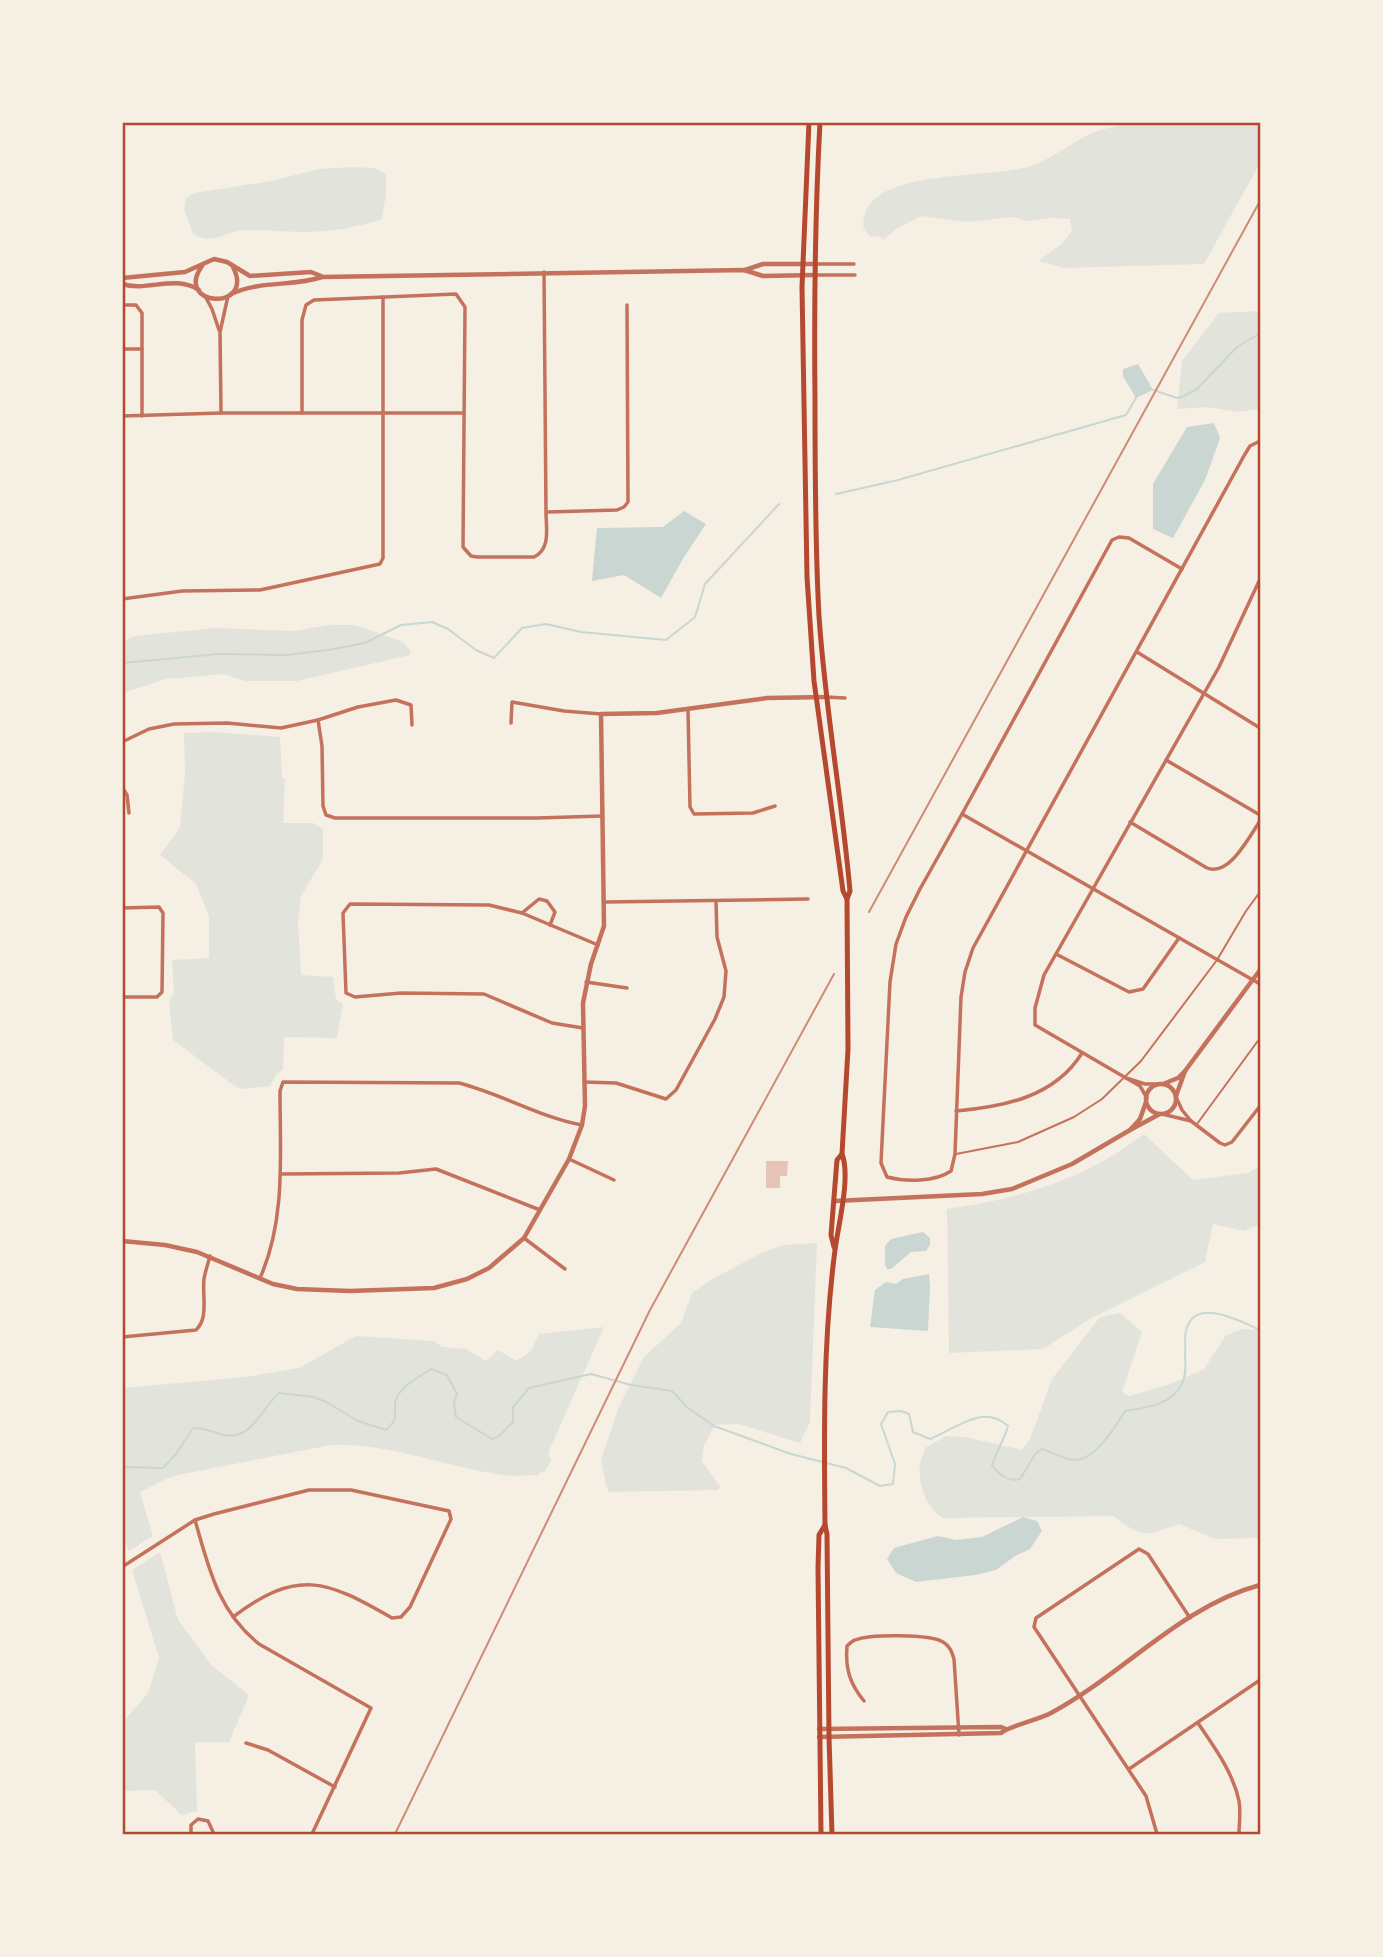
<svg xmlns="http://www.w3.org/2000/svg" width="1383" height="1957" font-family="Roboto,sans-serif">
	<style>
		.green { fill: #e2e4dc }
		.water { fill: #c9d6d2 }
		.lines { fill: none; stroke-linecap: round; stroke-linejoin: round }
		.stream { stroke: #c9d6d2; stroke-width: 2 }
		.building { fill: #e6c5b7 }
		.service { stroke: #c5725c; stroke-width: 2 }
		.minor { stroke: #c5725c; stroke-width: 3.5 }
		.tertiary { stroke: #c5725c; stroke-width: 4.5 }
		.secondary { stroke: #b5482f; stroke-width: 5 }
		.rail { stroke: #cf8b77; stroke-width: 2 }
		.neatline { fill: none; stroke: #b5482f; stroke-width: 2.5 }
	</style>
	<rect width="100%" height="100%" fill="#f6efe4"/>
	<g class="green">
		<path d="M1132 123H1260V163L1204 264 1064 268 1038 261 1062 244 1072 231 1070 219 1051 218 1027 221 1012 217 967 222 921 216 896 229 884 239 878 236 871 237C864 231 862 227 864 219 871 166 996 180 1034 165 1054 157 1071 143 1090 134 1103 128 1118 126 1132 123Z"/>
		<path d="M352 167 374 168 386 174V194L382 219C356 228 329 232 301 232 282 232 264 229 245 230 223 231 216 246 193 234L184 210 186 198 195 193 271 181 319 169Z"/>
		<polygon points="1260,311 1260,409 1238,412 1207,407 1177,409 1182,361 1219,313"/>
		<polygon points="330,625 355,625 403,642 410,650 410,655 297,681 245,681 224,674 166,679 123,693 123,641 136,636 215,628 292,631"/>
		<polygon points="214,732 280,737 282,778 285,779 283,823 313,823 323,829 323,859 301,896 298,920 301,975 333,977 336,999 343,1004 337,1038 284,1037 283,1070 277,1073 270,1086 244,1089 236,1087 173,1040 169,1001 174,993 172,960 209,958 209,916 196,884 160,855 180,828 185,772 184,733"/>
		<path d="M1144 1134 1193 1180 1248 1173 1260 1166V1224L1244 1231 1213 1224 1205 1262 1088 1320 1043 1349 949 1353 947 1209C1019 1199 1086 1179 1144 1134Z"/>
		<polygon points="817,1243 810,1422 800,1443 739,1424 715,1425 704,1446 702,1461 720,1486 718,1490 609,1492 606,1485 601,1459 619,1407 644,1357 681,1323 692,1293 712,1279 764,1252 784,1245"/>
		<path d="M1120 1313 1142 1332 1122 1392 1129 1396 1168 1385 1204 1369 1226 1335 1243 1329 1260 1330V1538L1215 1539 1179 1524C1145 1536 1143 1539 1114 1516L943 1518C927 1511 917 1482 920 1464 921 1459 924 1453 925 1448L946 1436 965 1437 1022 1450 1030 1439 1052 1379 1100 1317Z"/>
		<path d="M604 1327 548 1453 551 1461 544 1472 539 1473 538 1476C530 1474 524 1476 516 1476 505 1476 491 1473 479 1471 430 1461 382 1443 331 1445L178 1475C162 1479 154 1486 140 1492L153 1536 129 1551 122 1534 123 1388 245 1377 299 1368 356 1336 434 1341 442 1347 466 1349 486 1361 498 1350 516 1361 531 1351 539 1334Z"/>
		<polygon points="160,1552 178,1620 211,1665 249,1695 229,1742 195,1742 197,1811 182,1815 155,1790 123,1791 123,1722 148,1693 159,1658 132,1570"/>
	</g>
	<g class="water">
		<polygon points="1138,364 1153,390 1136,398 1123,376 1123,369"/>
		<polygon points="1214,423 1220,438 1205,480 1173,538 1153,529 1153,484 1187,427"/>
		<polygon points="684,511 706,524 684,557 661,598 624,575 592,581 597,528 663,527"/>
		<polygon points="923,1232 930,1238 930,1245 926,1251 911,1252 891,1269 887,1269 885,1265 885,1246 891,1239"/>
		<polygon points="929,1274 930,1287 928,1331 870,1327 875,1290 886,1282 896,1284 903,1279"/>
		<polygon points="1023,1517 1037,1521 1042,1531 1030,1549 1015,1556 996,1570 975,1575 916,1582 896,1573 887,1559 894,1548 938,1536 956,1540 982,1537"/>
	</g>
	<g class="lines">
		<g class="stream">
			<polyline points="1153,390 1177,398 1182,397 1197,389 1237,347 1259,334 1260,331"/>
			<polyline points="836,494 898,480 1126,415 1136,398"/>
			<polyline points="122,663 219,654 286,655 328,650 365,643 401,625 432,622 448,629 476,650 494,658 522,628 546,624 581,632 666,640 695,617 705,584 779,504"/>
			<path d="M122 1467 163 1468 176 1454 193 1428C205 1427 213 1433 225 1435 253 1440 262 1407 279 1393L314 1397 328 1403 358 1421 386 1430C397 1419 395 1420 395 1405 395 1389 419 1377 431 1369L447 1375 457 1394 454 1403 456 1417 492 1439 499 1436 513 1422V1407L529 1388 591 1374 631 1385 672 1391 688 1408 714 1426 791 1454 846 1468 880 1486 893 1484 895 1464 881 1424 888 1412 901 1411 909 1414 913 1432 930 1439C956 1429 982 1403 1008 1426 1004 1441 996 1451 992 1466 1000 1475 1008 1482 1020 1479L1036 1453 1042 1449C1052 1452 1064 1460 1074 1460 1096 1460 1115 1427 1125 1411 1146 1408 1171 1405 1182 1384 1187 1375 1185 1362 1185 1352 1186 1346 1184 1337 1186 1331 1194 1295 1242 1322 1260 1330"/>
		</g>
	</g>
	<polygon class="building" points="766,1161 788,1161 787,1176 780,1176 780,1188 766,1188"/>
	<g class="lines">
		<g class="service">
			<polyline points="1197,1124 1260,1038"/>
			<polyline points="956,1154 1018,1142 1074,1117 1102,1099 1141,1061 1217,960 1246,911 1260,892"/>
		</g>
		<g class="minor">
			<polyline points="814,264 854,264"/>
			<polyline points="816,275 855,275"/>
			<polyline points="205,296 212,309 219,330"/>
			<polyline points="122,305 136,305 142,313 142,416"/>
			<polyline points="122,349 142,349"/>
			<polyline points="221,413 220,332 228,296"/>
			<path d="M302 413V320L306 305 314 300 456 294 465 307 463 547 471 556 477 557H534C551 549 546 528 546 512L544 272"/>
			<polyline points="122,416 221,413 464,413"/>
			<polyline points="547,512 617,510 624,507 628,502 627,305"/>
			<polyline points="1182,569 1129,538 1119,537 1112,540 962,814 1260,984"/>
			<polyline points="122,599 182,591 260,590 380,564 383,558 383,297"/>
			<polyline points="1137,652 1260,728"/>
			<polyline points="826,697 845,698"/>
			<polyline points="688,709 690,807 694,814 753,813 775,806"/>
			<polyline points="318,720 322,746 323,806 326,815 335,818 537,818 602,816"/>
			<polyline points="511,723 512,702 564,711 601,714"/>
			<polyline points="122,742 149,729 174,724 227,723 281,728 318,720 358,707 396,700 411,705 412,725"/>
			<polyline points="1166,760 1260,815"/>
			<polyline points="122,787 127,795 129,813"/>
			<path d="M962 814 920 889 906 917 896 944 890 982 881 1163 887 1177C906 1182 935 1182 951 1171L955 1154 961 997 965 972 973 948 1245 454 1250 446 1260 441"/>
			<path d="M1130 822 1207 868C1229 877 1249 837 1260 821"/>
			<polyline points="605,902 808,899"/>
			<polyline points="122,908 159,907 163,913 162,992 157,997 122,997"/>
			<polyline points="522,913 539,899 547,901 555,912 550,925"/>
			<polyline points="1056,954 1129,992 1143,989 1179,938"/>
			<polyline points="586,982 627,988"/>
			<polyline points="583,1028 552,1023 484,994 401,993 355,997 346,993 343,913 350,904 489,905 522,913 598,945"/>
			<polyline points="1126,1078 1035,1025 1035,1008 1044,975 1219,667 1260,579"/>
			<polyline points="584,1082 616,1083 666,1099 676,1090 715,1019 724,997 726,971 717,937 716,901"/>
			<polyline points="1147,1098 1140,1086 1126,1078 1145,1084 1159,1084"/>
			<path d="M956 1111C1003 1107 1055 1097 1082 1053"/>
			<polyline points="1162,1114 1191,1121 1182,1110 1176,1097"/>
			<polyline points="1191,1121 1220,1143 1225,1145 1232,1142 1260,1106"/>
			<polyline points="569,1159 614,1180"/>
			<polyline points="281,1174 399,1173 436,1169 540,1210"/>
			<polyline points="524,1238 565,1269"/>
			<path d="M260 1278C286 1220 280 1154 280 1091L283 1082 459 1083C502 1094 539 1117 582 1125"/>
			<path d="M122 1337 196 1330C209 1318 202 1296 204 1279 205 1272 208 1264 210 1256"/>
			<path d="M195 1520C209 1569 218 1611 259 1644L371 1708 312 1834"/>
			<path d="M122 1567 195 1520 214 1514 309 1490H351L449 1511 451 1519 410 1607 401 1617 392 1618C326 1580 298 1568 233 1617"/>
			<path d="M864 1701C850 1684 845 1669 847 1646 850 1643 852 1641 855 1640 870 1634 930 1634 943 1642 950 1646 952 1652 954 1659L959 1735"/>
			<path d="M1198 1723C1214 1747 1233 1772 1239 1801 1241 1812 1239 1824 1239 1834"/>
			<polyline points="246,1743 268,1750 335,1787"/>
			<polyline points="1129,1769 1260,1680"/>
			<polyline points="191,1834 191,1825 198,1819 208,1821 214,1834"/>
			<polyline points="1157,1834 1146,1796 1034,1627 1036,1618 1139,1549 1148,1554 1190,1618"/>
		</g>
		<g class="tertiary">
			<path d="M202 266C173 307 256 312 233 267"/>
			<polyline points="745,270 763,264 814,264"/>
			<polyline points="122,278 185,272 214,259 227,262 250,276 311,272 321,276"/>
			<path d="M122 284C148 292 175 274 199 290"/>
			<path d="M231 294C261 280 293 287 322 277L744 270 763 276 814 275"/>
			<polyline points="1185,1071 1260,970"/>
			<polyline points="1163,1084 1178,1078 1185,1071 1176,1096"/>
			<circle cx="1161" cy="1099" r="15"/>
			<polyline points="1146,1102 1140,1119 1130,1130 1158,1115"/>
			<polyline points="835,1201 982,1194 1012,1189 1072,1164 1130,1130"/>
			<polyline points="122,1241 165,1245 197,1252 273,1284 297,1289 350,1291 434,1288 467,1279 489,1268 524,1238 569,1159 582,1125 585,1106 583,1003 591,964 604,926 601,714 657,713 767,698 826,697"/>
			<polyline points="819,1729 1001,1727 1006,1729"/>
			<path d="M819 1737 1001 1733C1009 1726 1038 1720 1051 1713 1122 1675 1181 1606 1260 1585"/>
		</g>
		<g class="secondary">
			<polyline points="809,122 802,287 807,577 814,681 843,891 847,899"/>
			<path d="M820 122C815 215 814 306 815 399 815 471 815 544 819 616 825 708 842 799 850 891L847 899 848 1049 842 1154C851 1177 838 1226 835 1250 823 1341 824 1434 825 1525L827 1534 829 1737 832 1834"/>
			<polyline points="834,1247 831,1235 837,1160 842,1154"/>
			<polyline points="821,1834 818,1568 819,1535 825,1525"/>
		</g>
		<g class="rail">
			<polyline points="869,912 1260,201"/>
			<polyline points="395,1834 650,1310 834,974"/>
		</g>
	</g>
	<rect width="1383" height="1957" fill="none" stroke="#f6efe4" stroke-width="248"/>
	<rect x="124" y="124" width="1135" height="1709" class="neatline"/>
</svg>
